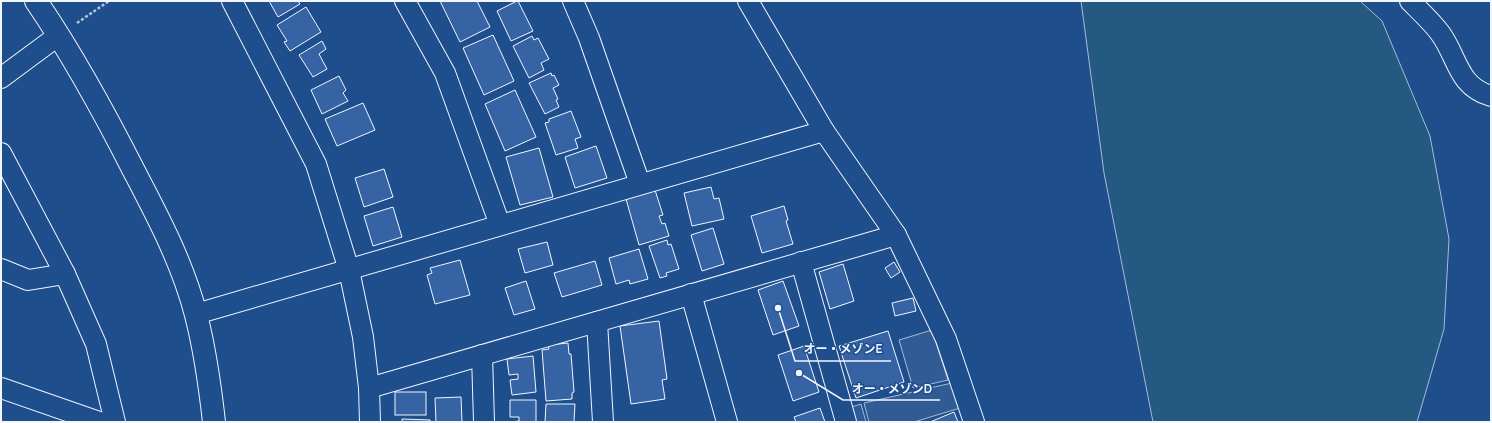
<svg xmlns="http://www.w3.org/2000/svg" width="1492" height="423" font-family="Manrope,'Noto Sans JP',sans-serif">
	<style>
		.green { fill: #245a82; stroke: #a8bbd7 }
		.parking { fill: #305b95; stroke: #a8bbd7 }
		.building { fill: #3563a3; stroke: #f2f6ff }
		.lines { fill: none; stroke-linecap: round; stroke-linejoin: round }
		.street-casing { stroke: #f2f6ff; stroke-width: 22 }
		.secondary-casing { stroke: #f2f6ff; stroke-width: 24 }
		.path { stroke: #b3c4dc; stroke-width: 2.5; stroke-dasharray: 3 2; stroke-linecap: butt }
		.street { stroke: #1f4e8c; stroke-width: 20 }
		.secondary { stroke: #1f4e8c; stroke-width: 22 }
		.leader { fill: none; stroke: #f2f6ff; stroke-width: 1.5 }
		.callout-dot { fill: #f2f6ff; stroke: #1f4e8c; stroke-width: 1.5 }
		.callout-label { font-size: 12px; text-anchor: middle; font-weight: bold; fill: #f2f6ff; stroke: #1f4e8c; stroke-width: 3; stroke-linejoin: round; paint-order: stroke }
	</style>
	<rect width="100%" height="100%" fill="#1f4e8c"/>
	<polygon class="green" points="1081,1 1360,1 1382,21 1430,136 1449,239 1444,329 1417,422 1153,422 1104,173"/>
	<g class="parking">
		<polygon points="932,330 948,380 913,388 899,340"/>
		<polygon points="952,383 960,408 914,422 869,422 864,403"/>
		<polygon points="861,404 866,422 852,422 848,408"/>
	</g>
	<g class="building">
		<polygon points="269,1 298,1 300,4 278,17"/>
		<polygon points="440,1 477,1 490,27 460,42"/>
		<polygon points="517,1 518,1 533,31 511,41 497,11"/>
		<polygon points="306,7 321,32 290,51 284,42 287,41 277,25"/>
		<polygon points="493,35 514,81 484,95 463,48"/>
		<polygon points="532,36 534,40 538,38 549,59 541,63 544,70 529,78 513,46"/>
		<polygon points="322,41 326,49 319,54 327,69 313,77 299,55"/>
		<polygon points="551,73 552,76 554,75 559,85 553,88 558,99 556,100 559,107 545,114 529,83"/>
		<polygon points="339,76 346,90 343,93 348,101 322,114 311,90"/>
		<polygon points="515,90 536,137 505,151 485,104"/>
		<polygon points="363,103 375,130 337,146 325,119"/>
		<polygon points="571,111 581,137 575,139 578,148 556,155 545,123 549,122 549,119"/>
		<polygon points="596,146 607,178 575,188 565,157"/>
		<polygon points="539,148 553,197 520,205 506,157"/>
		<polygon points="384,169 393,197 364,207 355,178"/>
		<polygon points="711,187 714,199 719,198 724,219 692,226 684,193"/>
		<polygon points="655,190 663,215 659,216 662,224 665,223 669,236 639,245 626,199"/>
		<polygon points="784,206 788,220 786,221 793,244 762,253 751,216"/>
		<polygon points="393,207 402,237 373,246 364,216"/>
		<polygon points="713,228 724,264 702,271 691,235"/>
		<polygon points="667,240 668,245 671,244 679,269 666,273 667,276 660,278 649,246"/>
		<polygon points="547,242 553,265 525,273 518,249"/>
		<polygon points="639,249 648,279 630,284 629,280 616,284 609,258"/>
		<polygon points="460,260 470,295 435,304 427,275 432,273 430,268"/>
		<polygon points="595,261 602,285 562,297 554,273"/>
		<polygon points="894,262 900,272 891,278 885,268"/>
		<polygon points="843,264 854,301 830,309 819,272"/>
		<polygon points="526,281 535,309 514,315 505,288"/>
		<polygon points="783,281 799,326 773,335 758,290"/>
		<polygon points="913,298 916,311 895,316 892,303"/>
		<polygon points="659,321 667,379 662,380 665,399 631,404 620,326"/>
		<polygon points="888,331 904,382 856,398 839,346"/>
		<polygon points="568,343 569,354 571,354 574,392 572,393 572,399 546,401 542,350 549,349 548,345"/>
		<polygon points="804,346 819,392 793,401 778,355"/>
		<polygon points="533,356 536,392 512,395 510,380 518,379 518,374 509,375 507,359"/>
		<rect x="395" y="392" width="31" height="23"/>
		<polygon points="461,397 462,422 436,422 435,398"/>
		<polygon points="510,400 536,400 536,422 511,422 519,421 519,417 510,417"/>
		<polygon points="546,404 575,404 574,422 545,422"/>
		<polygon points="820,408 825,422 796,422 794,417"/>
		<polygon points="954,412 958,422 930,422"/>
		<polygon points="402,419 430,420 430,422 402,422"/>
	</g>
	<g class="lines">
		<defs>
			<g id="street">
				<polyline points="232,1 316,164 349,270 363,337 369,388 370,422"/>
				<polyline points="405,1 445,73 500,225"/>
				<polyline points="573,1 589,38 640,184"/>
				<polyline points="748,1 824,131 896,235 946,339 974,422"/>
				<path d="M1410 1C1420 11 1432 22 1440 33 1458 57 1457 86 1491 96"/>
				<polyline points="1,78 59,35"/>
				<polyline points="1,153 65,274 96,344 115,422"/>
				<polyline points="801,262 846,422"/>
				<polyline points="1,269 28,280 65,274"/>
				<polyline points="691,294 727,422"/>
				<polyline points="196,314 824,131"/>
				<polyline points="597,322 603,422"/>
				<polyline points="482,355 484,422"/>
				<polyline points="1,388 99,422"/>
				<polyline points="369,388 896,235"/>
			</g>
			<path id="secondary" d="M36 1C73 55 104 112 134 171 158 217 183 264 196 315 205 350 210 386 214 422"/>
		</defs>
		<use href="#street" class="street-casing"/>
		<use href="#secondary" class="secondary-casing"/>
		<polyline class="path" points="77,23 109,1"/>
		<use href="#street" class="street"/>
		<use href="#secondary" class="secondary"/>
	</g>
	<path class="leader" d="M778 308L795 361H891M799 373L843 400H940"/>
	<g class="callout-dot">
		<circle cx="778" cy="308" r="4"/>
		<circle cx="799" cy="373" r="4"/>
	</g>
	<g class="callout-label">
		<text x="843" y="353">オー・メゾンE</text>
		<text x="892" y="393">オー・メゾンD</text>
	</g>
	<rect width="1492" height="423" fill="none" stroke="#f2f6ff" stroke-width="4"/>
</svg>
